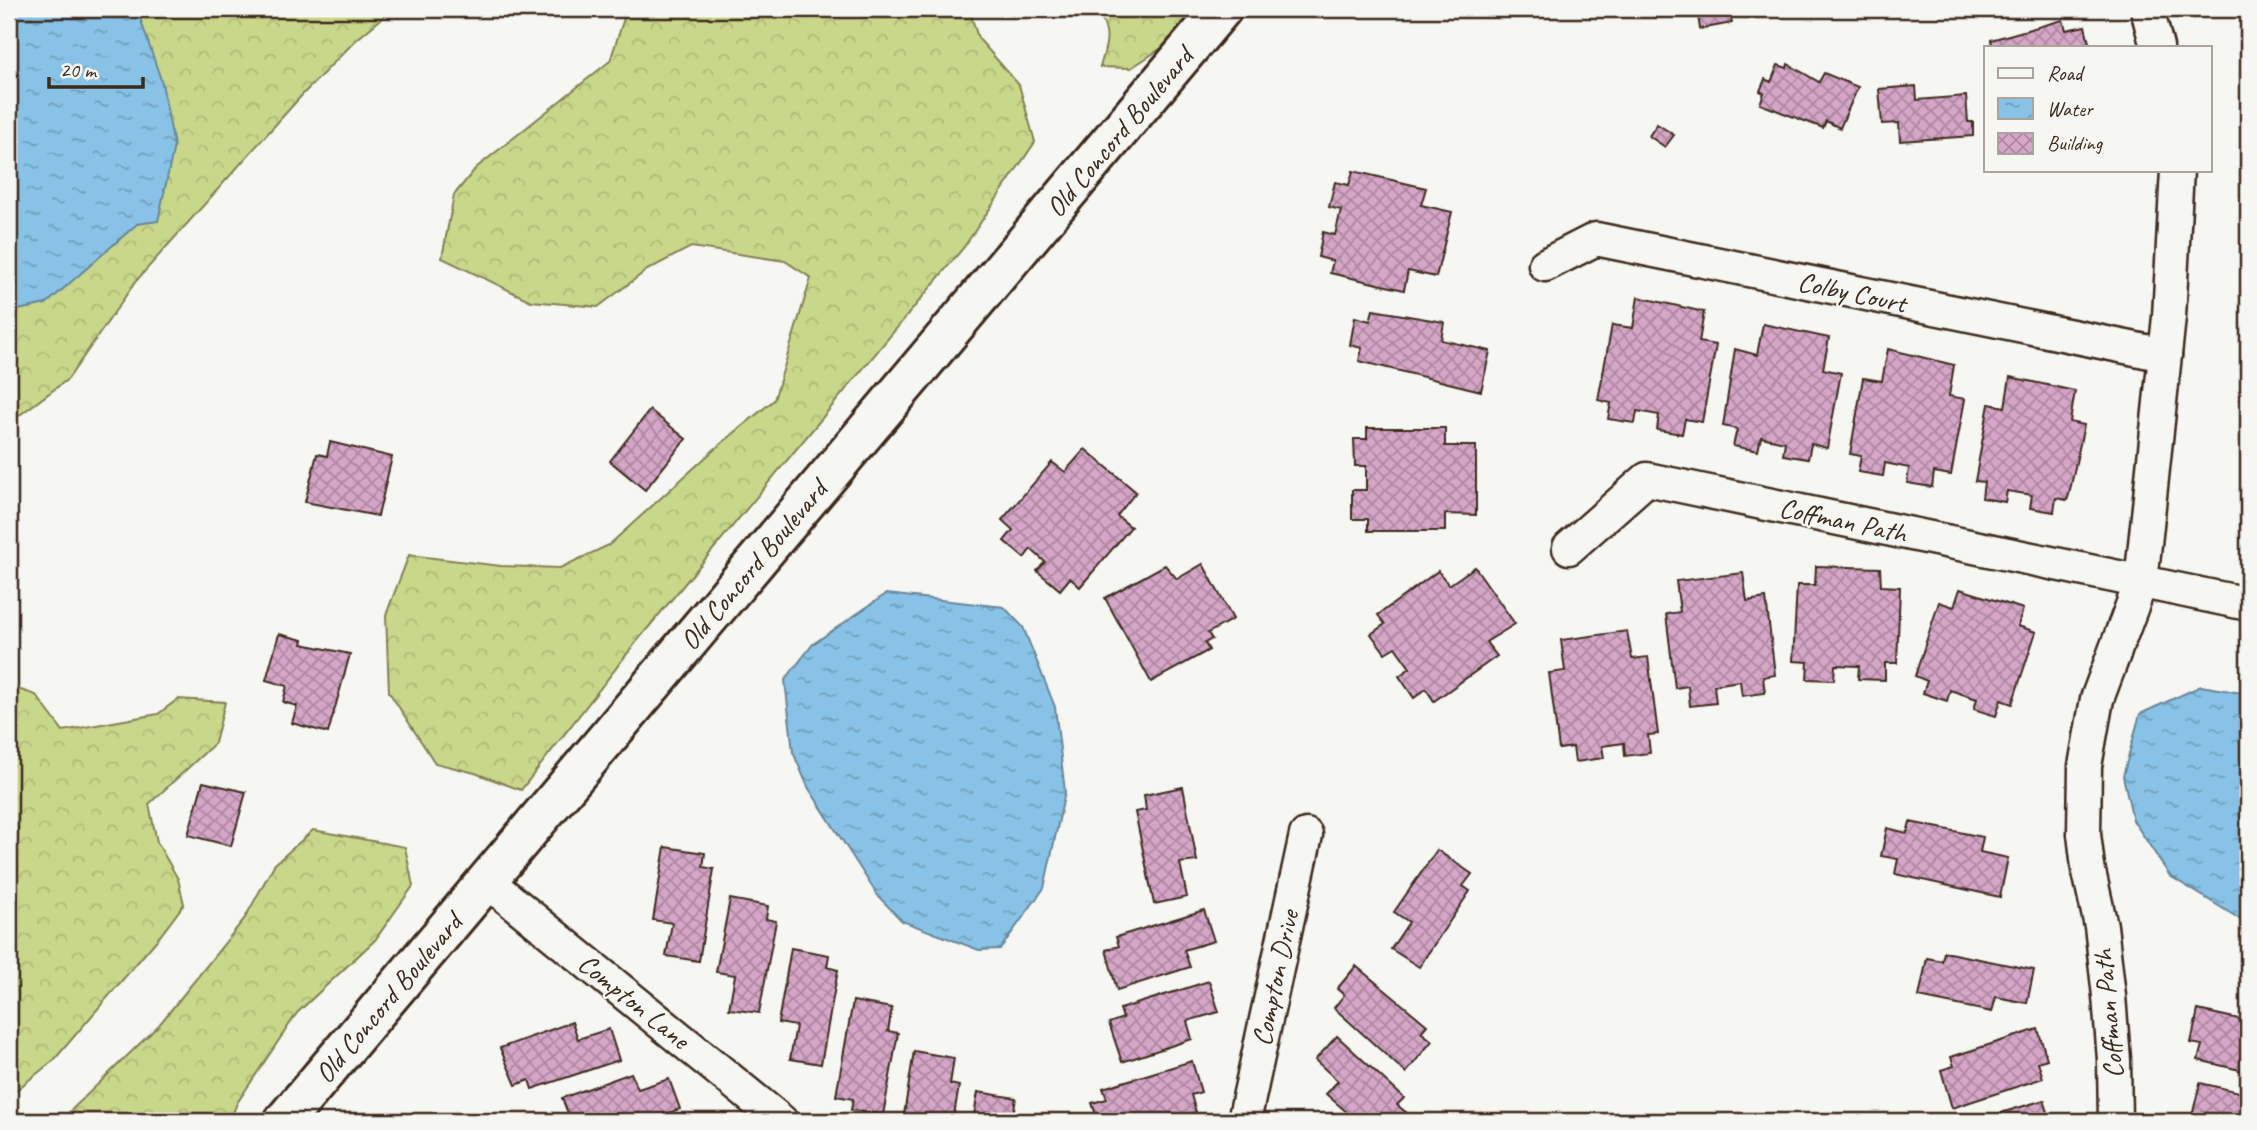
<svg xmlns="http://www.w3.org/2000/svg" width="2257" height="1130" font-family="Caveat,sans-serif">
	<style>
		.forest { fill: url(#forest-crowns); stroke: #828054; stroke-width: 2 }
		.water { fill: url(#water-ripples); stroke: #698697; stroke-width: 2 }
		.building { fill: url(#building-cross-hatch); stroke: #3b2a1e; stroke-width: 2 }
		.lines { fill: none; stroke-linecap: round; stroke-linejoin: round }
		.minor-casing { stroke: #3b2a1e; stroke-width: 37 }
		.tertiary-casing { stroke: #3b2a1e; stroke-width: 44 }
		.minor { stroke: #f6f6f2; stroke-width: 32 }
		.tertiary { stroke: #f6f6f2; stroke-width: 38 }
		.labels { text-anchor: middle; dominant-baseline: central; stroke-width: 5; stroke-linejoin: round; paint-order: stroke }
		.street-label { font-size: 28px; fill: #3b2a1e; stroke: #f6f6f2 }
	</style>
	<defs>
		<pattern id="forest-crowns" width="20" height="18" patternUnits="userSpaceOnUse" patternTransform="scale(1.75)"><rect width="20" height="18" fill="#c9d78a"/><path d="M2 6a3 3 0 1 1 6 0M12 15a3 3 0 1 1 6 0" fill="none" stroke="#aeb977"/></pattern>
		<pattern id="water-ripples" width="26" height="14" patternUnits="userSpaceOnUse" patternTransform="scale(1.75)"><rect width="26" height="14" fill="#88c3e7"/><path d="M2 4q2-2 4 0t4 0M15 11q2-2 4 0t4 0" fill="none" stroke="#709fbb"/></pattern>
		<pattern id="building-cross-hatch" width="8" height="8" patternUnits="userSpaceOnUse" patternTransform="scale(1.75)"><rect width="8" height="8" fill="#d5a6c7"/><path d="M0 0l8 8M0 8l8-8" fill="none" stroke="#ae87a1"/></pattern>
	</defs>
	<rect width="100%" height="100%" fill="#f6f6f2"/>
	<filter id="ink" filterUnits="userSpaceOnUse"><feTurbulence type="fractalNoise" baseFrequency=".0143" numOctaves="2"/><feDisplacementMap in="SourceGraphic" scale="14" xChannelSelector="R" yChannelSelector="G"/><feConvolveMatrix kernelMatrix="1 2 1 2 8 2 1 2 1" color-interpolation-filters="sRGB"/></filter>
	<g filter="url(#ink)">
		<g class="forest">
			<polygon points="9,9 393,9 356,40 302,95 136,281 68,379 9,423"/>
			<polygon points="627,9 969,9 978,38 1019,85 1035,142 964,247 638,640 521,790 475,773 435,763 389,692 386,615 409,555 501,566 560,568 609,545 716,448 774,400 811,278 785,261 691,247 647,270 598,307 531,301 442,258 454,195 476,168 610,61"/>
			<path d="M1096 9H1197L1163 47 1131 68 1100 67C1108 41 1111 33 1096 9Z"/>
			<polygon points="9,686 36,695 63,731 158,714 178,699 225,702 215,743 149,804 157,842 178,879 184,904 160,936 54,1060 9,1096"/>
			<polygon points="313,830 405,847 413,886 375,940 297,1013 237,1103 230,1121 60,1121 159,1025 245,918 274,865"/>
		</g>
		<g class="water">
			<polygon points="9,9 137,9 162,83 174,146 158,221 137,224 46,304 9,312"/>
			<polygon points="886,594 1004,607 1023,627 1055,707 1065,792 1044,888 1000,949 979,950 902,921 878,896 808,787 793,752 785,680 813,644"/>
			<polygon points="2201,686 2248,694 2248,924 2170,876 2133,820 2123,776 2140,714"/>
		</g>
		<g class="building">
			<polygon points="1697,9 1729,9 1732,23 1700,29"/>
			<polygon points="2063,20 2066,30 2085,26 2090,47 1993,47 1991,40"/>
			<polygon points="1788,64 1819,82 1824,73 1858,87 1840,128 1826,121 1823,128 1760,104 1764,93 1760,91 1765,79 1771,82 1778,65 1787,68"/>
			<polygon points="1916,86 1917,100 1966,96 1968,122 1973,122 1973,136 1900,141 1899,123 1882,124 1879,89"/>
			<polygon points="1657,124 1674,135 1665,147 1649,136"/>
			<polygon points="1353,171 1426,188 1421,205 1452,212 1436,277 1408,271 1404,290 1330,273 1333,261 1318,257 1323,232 1335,235 1341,210 1329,207 1335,182 1349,185"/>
			<polygon points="1638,297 1704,312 1699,342 1716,345 1702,422 1685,419 1682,434 1657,430 1659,415 1637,411 1635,423 1608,419 1611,403 1598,400 1612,325 1633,328"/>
			<polygon points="1373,310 1444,322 1441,340 1490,351 1481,391 1359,361 1362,348 1350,345 1355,317 1370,321"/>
			<polygon points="1763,324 1829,338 1823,369 1841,373 1827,448 1811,444 1808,459 1783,455 1785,442 1761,437 1758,451 1733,446 1737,429 1723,426 1735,349 1757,355"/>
			<polygon points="1888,349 1954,365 1949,396 1965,399 1951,475 1934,472 1932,487 1907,483 1909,468 1885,463 1883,476 1858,472 1861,456 1850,454 1863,378 1882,381"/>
			<polygon points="2010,377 2075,391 2070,422 2084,425 2069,495 2067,500 2056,498 2054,512 2030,508 2032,495 2007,491 2005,502 1982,498 1984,482 1975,481 1989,404 2005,407"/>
			<polygon points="650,410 686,439 645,490 610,461"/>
			<polygon points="1367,428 1445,428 1445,446 1476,446 1476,515 1445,514 1445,531 1368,531 1368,519 1352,519 1352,490 1366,490 1366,466 1355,466 1354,439 1367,439"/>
			<polygon points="330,442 392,457 378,516 305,502 317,454 327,456"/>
			<polygon points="1085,449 1136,492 1117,516 1131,527 1080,587 1070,578 1060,590 1037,571 1045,562 1031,549 1024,558 1004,541 1013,530 1002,520 1052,462 1065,472"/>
			<polygon points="1203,564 1233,619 1208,633 1212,639 1205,643 1209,650 1151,682 1105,598 1165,565 1177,579"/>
			<polygon points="1816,566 1880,568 1881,586 1900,587 1897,663 1885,663 1885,680 1858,679 1859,666 1835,665 1834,680 1807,679 1808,662 1793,661 1797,585 1815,585"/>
			<polygon points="1475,567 1515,624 1486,642 1497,656 1434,701 1426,689 1414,698 1399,676 1410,668 1395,647 1385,653 1371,634 1385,624 1378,615 1438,571 1449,585"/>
			<polygon points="1743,573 1747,601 1766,598 1775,675 1763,677 1765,693 1742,696 1740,681 1714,685 1716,703 1690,706 1688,686 1675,688 1666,614 1680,612 1676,581"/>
			<polygon points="1960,589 2023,609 2018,626 2036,632 2012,704 2001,700 1996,716 1974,709 1977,699 1950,690 1947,701 1923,693 1927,681 1915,676 1939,602 1954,607"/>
			<polygon points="1627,631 1632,659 1648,657 1658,734 1648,735 1650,753 1625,756 1624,743 1602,746 1604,758 1575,762 1573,747 1559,749 1549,673 1565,671 1561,640"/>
			<polygon points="279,634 303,640 302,644 350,654 328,733 292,723 297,706 283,702 287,686 266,680"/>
			<polygon points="203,782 246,792 231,846 188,835"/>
			<polygon points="1183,787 1197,861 1180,863 1187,897 1154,904 1135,812 1146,810 1144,795"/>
			<polygon points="1910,822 1983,837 1980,852 2008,858 2000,897 1895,874 1898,859 1881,856 1887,828 1907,833"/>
			<polygon points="665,847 705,853 703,867 714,869 699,961 666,956 672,923 653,920"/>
			<polygon points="1437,850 1472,874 1463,886 1470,891 1419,967 1391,949 1409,922 1394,912"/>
			<polygon points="730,899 768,906 766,919 776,921 759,1013 729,1009 735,975 716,972"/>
			<polygon points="1204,910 1214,941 1184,950 1190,967 1117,990 1106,950 1119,946 1116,937"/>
			<polygon points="791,948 829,955 827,967 838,970 821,1064 790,1059 796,1026 778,1023"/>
			<polygon points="1944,952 2034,970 2027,1003 1996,997 1992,1012 1919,997 1927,958 1942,961"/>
			<polygon points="1356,966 1427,1025 1421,1032 1432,1041 1406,1073 1334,1008 1344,995 1337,989"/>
			<polygon points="1209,981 1219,1012 1187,1021 1192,1039 1122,1062 1109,1023 1123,1018 1120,1009"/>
			<polygon points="853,1001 892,1008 888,1031 898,1033 883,1115 851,1110 853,1099 836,1096"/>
			<polygon points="2198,1010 2248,1021 2248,1072 2198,1060 2202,1045 2191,1043"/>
			<polygon points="572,1022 578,1039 609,1029 619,1060 532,1089 529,1080 516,1085 500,1048"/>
			<polygon points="2038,1029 2047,1059 2038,1062 2043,1078 1952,1108 1941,1070 1954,1066 1951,1057"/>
			<polygon points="1337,1036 1404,1098 1397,1105 1408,1114 1402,1121 1357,1121 1326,1094 1338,1081 1315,1060"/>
			<polygon points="914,1051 954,1058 950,1084 959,1086 953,1121 903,1121"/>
			<polygon points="1192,1061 1201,1092 1191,1095 1196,1112 1167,1121 1098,1121 1092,1103 1107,1099 1103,1088"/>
			<polygon points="631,1073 638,1089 669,1079 680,1109 645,1121 571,1121 562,1098"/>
			<polygon points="2200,1083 2248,1094 2248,1121 2217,1121 2192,1116"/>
			<polygon points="978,1092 1016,1098 1012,1121 973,1121"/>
			<polygon points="2044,1100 2051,1121 1974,1121"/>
		</g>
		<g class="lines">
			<defs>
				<g id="minor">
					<polyline points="2147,9 2157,47"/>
					<polyline points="1545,265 1596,239 2165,355"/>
					<polyline points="1569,548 1647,479 2248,604"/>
					<polyline points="487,881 781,1121"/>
					<polyline points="1244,1121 1306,835"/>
					<polyline points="2115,1121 2114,1060 2109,996 2101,926 2088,867 2084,834 2085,766 2097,699 2141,582 2169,317 2177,170"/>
				</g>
				<polyline id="tertiary" points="284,1121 1222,9"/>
			</defs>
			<use href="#minor" class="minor-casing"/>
			<use href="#tertiary" class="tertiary-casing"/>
			<use href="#minor" class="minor"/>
			<use href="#tertiary" class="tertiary"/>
		</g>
	</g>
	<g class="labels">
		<g class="street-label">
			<text transform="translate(1119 132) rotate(-50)">Old Concord Boulevard</text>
			<text transform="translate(1852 292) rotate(12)">Colby Court</text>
			<text transform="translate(1843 520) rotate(12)">Coffman Path</text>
			<text transform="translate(753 565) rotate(-50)">Old Concord Boulevard</text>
			<text transform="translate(1275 978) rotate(-78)">Compton Drive</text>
			<text transform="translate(388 998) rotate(-50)">Old Concord Boulevard</text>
			<text transform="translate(634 1001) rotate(39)">Compton Lane</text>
			<text transform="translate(2108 1014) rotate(-95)">Coffman Path</text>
		</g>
	</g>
	<rect width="2257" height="1130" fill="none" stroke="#f6f6f2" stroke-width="35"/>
	<rect x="18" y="18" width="2222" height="1095" fill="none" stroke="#3b2a1e" stroke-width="2.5" filter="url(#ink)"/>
	<rect x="1984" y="46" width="228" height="126" fill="#f6f6f2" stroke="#aba49d" stroke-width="2"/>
	<rect x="1998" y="68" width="35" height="10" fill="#f6f6f2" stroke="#aba49d" stroke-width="2"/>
	<text x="2047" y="80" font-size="21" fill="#3b2a1e">Road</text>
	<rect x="1998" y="98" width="35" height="21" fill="url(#water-ripples)" stroke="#aba49d" stroke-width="2"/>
	<text x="2047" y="116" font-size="21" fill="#3b2a1e">Water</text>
	<rect x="1998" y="133" width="35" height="21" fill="url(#building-cross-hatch)" stroke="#aba49d" stroke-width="2"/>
	<text x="2047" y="150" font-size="21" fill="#3b2a1e">Building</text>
	<path d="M49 77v10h94v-10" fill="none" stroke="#3b2a1e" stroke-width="3.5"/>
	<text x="60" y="77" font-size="21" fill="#3b2a1e" stroke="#f6f6f2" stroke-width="5" paint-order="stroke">20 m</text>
</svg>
